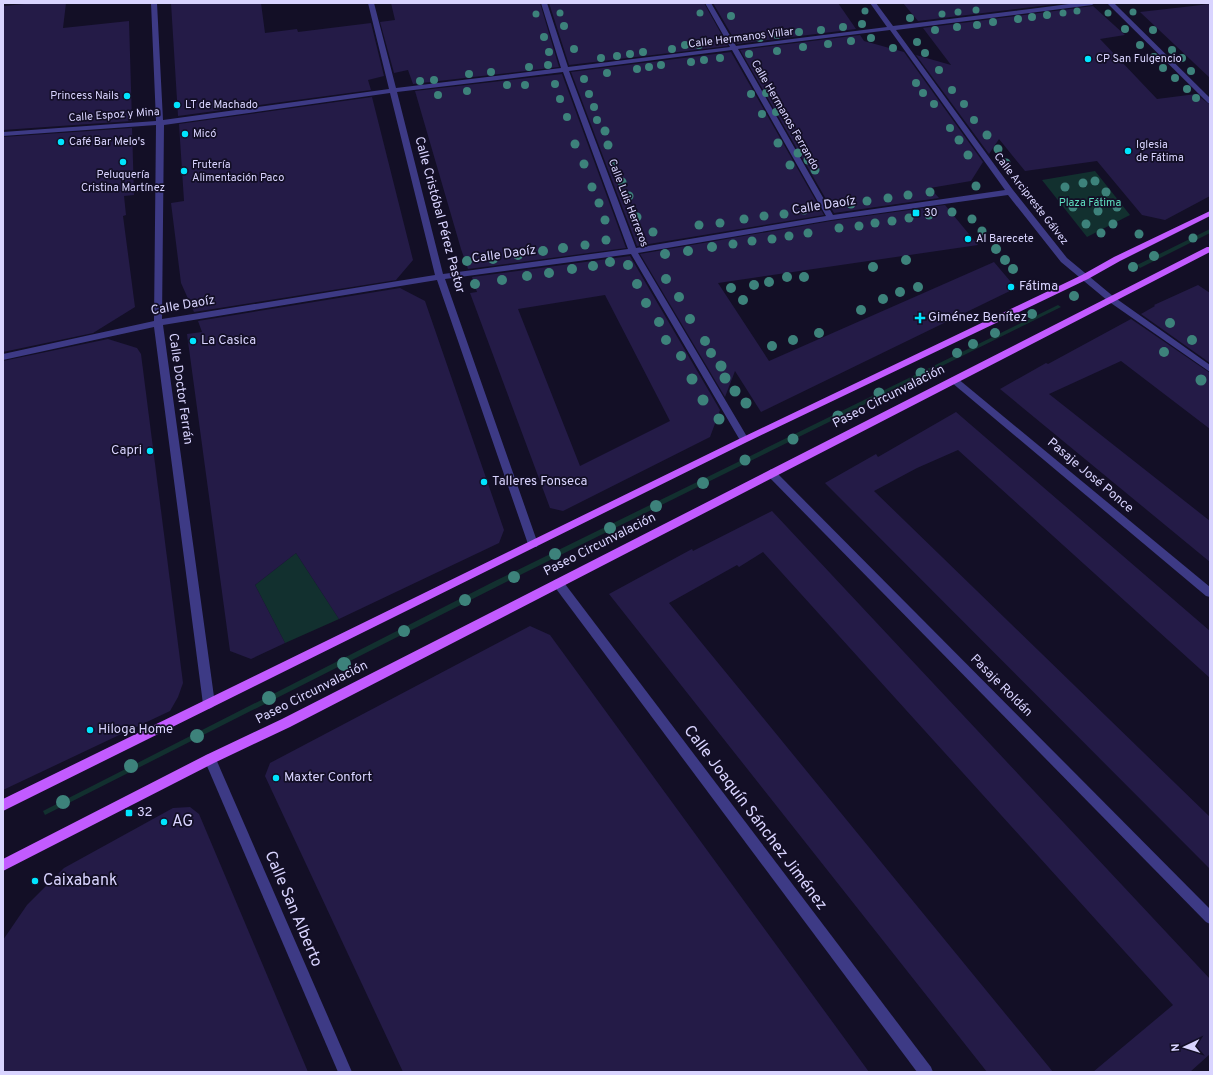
<svg xmlns="http://www.w3.org/2000/svg" width="1213" height="1075" font-family="Overpass,sans-serif">
	<style>
		.green { fill: #12302f }
		.building { fill: #241b47; fill-rule: evenodd }
		.lines { fill: none; stroke-linecap: round; stroke-linejoin: round }
		.minor { fill: #3d3a85; fill-rule: evenodd }
		.major { fill: #c25bff; fill-rule: evenodd }
		.tree { fill: #3d827b }
		.poi-dot { fill: #00e5ff; stroke: #130f26; stroke-width: 1.5 }
		.labels { text-anchor: middle; dominant-baseline: central; stroke-width: 3.5; stroke-linejoin: round; paint-order: stroke }
		.far-street-label { font-size: 11px; fill: #d9d4ff; stroke: #130f26 }
		.far-poi-label { font-size: 11px; fill: #d9d4ff; stroke: #130f26; text-anchor: start }
		.far-park-label { font-size: 11px; fill: #5fe0c0; stroke: #130f26 }
		.street-label { font-size: 13px; fill: #d9d4ff; stroke: #130f26 }
		.poi-label { font-size: 13px; fill: #d9d4ff; stroke: #130f26; text-anchor: start }
		.near-street-label { font-size: 16px; fill: #d9d4ff; stroke: #130f26 }
		.near-poi-label { font-size: 16px; fill: #d9d4ff; stroke: #130f26; text-anchor: start }
	</style>
	<rect width="100%" height="100%" fill="#130f26"/>
	<g class="green">
		<polygon points="1095,171 1130,215 1087,237 1042,180"/>
		<polygon points="1210,229 1210,233 1140,268 1137,265"/>
		<polygon points="1058,305 1061,307 510,580 45,815 43,811 495,581"/>
		<polygon points="296,553 339,619 285,643 255,585"/>
	</g>
	<g class="building">
		<polygon points="35,3 66,3 63,28 129,21 132,121 3,130 3,6"/>
		<polygon points="171,3 261,3 265,33 297,29 298,32 371,23 384,76 368,80 371,90 178,116"/>
		<polygon points="391,3 540,3 559,67 413,84 408,70 394,73 380,22 395,20"/>
		<polygon points="549,3 704,3 728,46 569,65"/>
		<polygon points="713,3 838,3 856,29 737,44"/>
		<polygon points="903,3 1065,3 918,21"/>
		<polygon points="1210,4 1210,78 1140,12"/>
		<polygon points="1093,6 1125,35 1100,39 1157,99 1196,94 1210,105 1210,196 1165,220 1142,215 1097,161 1025,171 999,139 989,154 916,55 951,65 923,28"/>
		<polygon points="860,35 864,41 904,52 983,162 971,181 930,188 939,198 834,213 740,50"/>
		<polygon points="731,52 824,215 637,246 571,72"/>
		<polygon points="562,74 626,248 468,269 461,249 415,91"/>
		<polygon points="372,97 413,260 396,280 194,312 181,283 171,203 184,201 179,124"/>
		<polygon points="132,128 134,195 124,196 126,215 123,216 135,307 93,333 3,352 3,137"/>
		<polygon points="945,205 978,245 718,283 769,361 994,262 1016,288 761,412 735,371 725,397 640,254 831,221"/>
		<path d="M630 256 720 410 710 437 563 511 550 508 470 293 477 292 472 277ZM605 295 670 421 580 466 518 309Z"/>
		<polygon points="1198,285 1210,293 1210,363 1141,314 1155,306 1154,305"/>
		<polygon points="400,288 425,301 504,530 499,543 339,619 296,553 255,585 285,643 251,659 230,651 187,334 202,332 198,321"/>
		<polygon points="1131,319 1210,373 1210,429 1121,361 1049,394 1210,521 1210,562 1000,389 1046,363 1048,364"/>
		<polygon points="108,339 137,348 141,354 183,683 178,697 170,711 3,790 3,361"/>
		<polygon points="956,412 1210,631 1210,678 958,450 917,468 874,491 1210,817 1210,869 825,483 876,454 878,457"/>
		<polygon points="772,511 1210,979 1210,1054 1190,1072 1093,1072 1173,1005 763,552 739,567 737,565 669,603 1053,1072 987,1072 609,594 692,549 693,551"/>
		<polygon points="530,626 550,635 869,1072 403,1072 265,776 270,763"/>
		<polygon points="190,807 199,814 308,1072 3,1072 3,940 27,905 64,868 173,808"/>
	</g>
	<g class="lines">
		<g class="minor">
			<path d="M151 3H157L163 120 389 89 368 3H374L396 88 561 68 541 3H547L568 67 730 47 705 3H711L736 46 887 27 870 3H876L893 26 1077 3H1095L1092 5 896 30 1013 190 1067 258 1114 297 1210 365V372L1108 301 1061 262 1008 195 831 220 638 253 749 440 744 443 741 442 631 254 445 279 538 544 537 547H529L528 544 437 280 163 325 215 704 213 707 209 709 205 707 203 704 154 327 3 360V354L154 321 156 125 3 136V132L156 121ZM890 30 1005 190 833 215 738 49ZM732 50 826 216 636 248 569 71ZM563 72 628 249 443 274 397 92ZM390 93 435 275 162 319 164 125Z"/>
			<polygon points="1107,3 1114,3 1210,98 1210,104 1208,103"/>
			<polygon points="954,377 957,378 1210,587 1210,597 1206,596 951,382 950,380 951,378"/>
			<polygon points="771,469 774,470 1210,909 1210,924 1206,922 768,476 766,473"/>
			<polygon points="558,579 562,580 931,1067 933,1072 917,1072 554,586 553,583 554,580"/>
			<polygon points="210,754 214,755 216,759 352,1072 338,1072 204,759 206,755"/>
		</g>
		<g class="major">
			<polygon points="1210,211 1210,216 1120,261 1088,279 747,442 3,811 3,799 741,438 1082,275 1114,257"/>
			<polygon points="1207,247 1210,247 1210,252 290,727 214,763 3,871 3,859 206,755 282,719"/>
		</g>
	</g>
	<g class="tree">
		<circle cx="976" cy="10" r="3.5"/>
		<circle cx="865" cy="11" r="3.5"/>
		<circle cx="1077" cy="11" r="3.5"/>
		<circle cx="958" cy="12" r="3.5"/>
		<circle cx="1133" cy="12" r="3.5"/>
		<circle cx="560" cy="13" r="3.5"/>
		<circle cx="700" cy="13" r="3.5"/>
		<circle cx="1063" cy="13" r="3.5"/>
		<circle cx="1108" cy="13" r="3.5"/>
		<circle cx="536" cy="14" r="3.5"/>
		<circle cx="942" cy="14" r="3.5"/>
		<circle cx="1047" cy="15" r="4"/>
		<circle cx="731" cy="16" r="4"/>
		<circle cx="1032" cy="17" r="4"/>
		<circle cx="910" cy="18" r="4"/>
		<circle cx="1018" cy="19" r="4"/>
		<circle cx="993" cy="22" r="4"/>
		<circle cx="862" cy="24" r="4"/>
		<circle cx="977" cy="25" r="4"/>
		<circle cx="564" cy="26" r="4"/>
		<circle cx="843" cy="27" r="4"/>
		<circle cx="957" cy="27" r="4"/>
		<circle cx="1125" cy="29" r="4"/>
		<circle cx="821" cy="30" r="4"/>
		<circle cx="935" cy="30" r="4"/>
		<circle cx="1153" cy="30" r="4"/>
		<circle cx="799" cy="32" r="4"/>
		<circle cx="777" cy="35" r="4"/>
		<circle cx="544" cy="37" r="4"/>
		<circle cx="760" cy="38" r="4"/>
		<circle cx="871" cy="38" r="4"/>
		<circle cx="851" cy="41" r="4"/>
		<circle cx="917" cy="42" r="4"/>
		<circle cx="828" cy="44" r="4"/>
		<circle cx="685" cy="45" r="4"/>
		<circle cx="699" cy="45" r="4"/>
		<circle cx="1140" cy="45" r="4"/>
		<circle cx="803" cy="47" r="4"/>
		<circle cx="893" cy="48" r="4"/>
		<circle cx="574" cy="49" r="4"/>
		<circle cx="672" cy="49" r="4"/>
		<circle cx="1172" cy="50" r="4"/>
		<circle cx="777" cy="51" r="4"/>
		<circle cx="549" cy="52" r="4"/>
		<circle cx="643" cy="52" r="4"/>
		<circle cx="925" cy="53" r="4"/>
		<circle cx="630" cy="54" r="4"/>
		<circle cx="749" cy="54" r="4"/>
		<circle cx="617" cy="56" r="4"/>
		<circle cx="1154" cy="57" r="4"/>
		<circle cx="601" cy="58" r="4"/>
		<circle cx="720" cy="58" r="4"/>
		<circle cx="1182" cy="58" r="4"/>
		<circle cx="704" cy="60" r="4"/>
		<circle cx="691" cy="62" r="4"/>
		<circle cx="548" cy="65" r="4"/>
		<circle cx="661" cy="65" r="4"/>
		<circle cx="529" cy="67" r="4"/>
		<circle cx="649" cy="67" r="4"/>
		<circle cx="1163" cy="68" r="4"/>
		<circle cx="637" cy="69" r="4"/>
		<circle cx="939" cy="70" r="4"/>
		<circle cx="1191" cy="71" r="4"/>
		<circle cx="491" cy="72" r="4"/>
		<circle cx="607" cy="73" r="4"/>
		<circle cx="469" cy="74" r="4"/>
		<circle cx="1175" cy="78" r="4"/>
		<circle cx="584" cy="79" r="4"/>
		<circle cx="434" cy="80" r="4"/>
		<circle cx="420" cy="81" r="4"/>
		<circle cx="916" cy="83" r="4"/>
		<circle cx="555" cy="84" r="4"/>
		<circle cx="507" cy="85" r="4"/>
		<circle cx="525" cy="85" r="4"/>
		<circle cx="1187" cy="89" r="4"/>
		<circle cx="952" cy="90" r="4"/>
		<circle cx="467" cy="91" r="4"/>
		<circle cx="766" cy="93" r="4"/>
		<circle cx="923" cy="93" r="4"/>
		<circle cx="589" cy="94" r="4"/>
		<circle cx="751" cy="94" r="4"/>
		<circle cx="438" cy="95" r="4"/>
		<circle cx="1196" cy="98" r="4"/>
		<circle cx="560" cy="99" r="4"/>
		<circle cx="934" cy="104" r="4"/>
		<circle cx="964" cy="104" r="4"/>
		<circle cx="594" cy="107" r="4"/>
		<circle cx="776" cy="112" r="4"/>
		<circle cx="762" cy="114" r="4"/>
		<circle cx="567" cy="117" r="4"/>
		<circle cx="597" cy="120" r="4"/>
		<circle cx="974" cy="120" r="4"/>
		<circle cx="950" cy="128" r="4"/>
		<circle cx="605" cy="131" r="4.5"/>
		<circle cx="987" cy="135" r="4.5"/>
		<circle cx="959" cy="140" r="4.5"/>
		<circle cx="778" cy="143" r="4.5"/>
		<circle cx="575" cy="144" r="4.5"/>
		<circle cx="608" cy="145" r="4.5"/>
		<circle cx="998" cy="149" r="4.5"/>
		<circle cx="798" cy="153" r="4.5"/>
		<circle cx="968" cy="155" r="4.5"/>
		<circle cx="808" cy="160" r="4.5"/>
		<circle cx="614" cy="163" r="4.5"/>
		<circle cx="1006" cy="163" r="4.5"/>
		<circle cx="584" cy="164" r="4.5"/>
		<circle cx="790" cy="165" r="4.5"/>
		<circle cx="815" cy="170" r="4.5"/>
		<circle cx="1095" cy="181" r="4.5"/>
		<circle cx="622" cy="182" r="4.5"/>
		<circle cx="1083" cy="183" r="4.5"/>
		<circle cx="976" cy="186" r="4.5"/>
		<circle cx="592" cy="187" r="4.5"/>
		<circle cx="1065" cy="187" r="4.5"/>
		<circle cx="930" cy="192" r="4.5"/>
		<circle cx="1106" cy="192" r="4.5"/>
		<circle cx="908" cy="195" r="4.5"/>
		<circle cx="629" cy="196" r="4.5"/>
		<circle cx="888" cy="198" r="4.5"/>
		<circle cx="867" cy="201" r="4.5"/>
		<circle cx="599" cy="203" r="4.5"/>
		<circle cx="851" cy="204" r="4.5"/>
		<circle cx="1073" cy="207" r="4.5"/>
		<circle cx="1117" cy="207" r="4.5"/>
		<circle cx="804" cy="210" r="4.5"/>
		<circle cx="1098" cy="211" r="4.5"/>
		<circle cx="952" cy="212" r="4.5"/>
		<circle cx="784" cy="214" r="4.5"/>
		<circle cx="929" cy="215" r="4.5"/>
		<circle cx="764" cy="216" r="4.5"/>
		<circle cx="637" cy="217" r="4.5"/>
		<circle cx="909" cy="218" r="4.5"/>
		<circle cx="744" cy="219" r="4.5"/>
		<circle cx="972" cy="219" r="4.5"/>
		<circle cx="605" cy="220" r="4.5"/>
		<circle cx="892" cy="221" r="4.5"/>
		<circle cx="720" cy="223" r="4.5"/>
		<circle cx="875" cy="223" r="4.5"/>
		<circle cx="1086" cy="224" r="4.5"/>
		<circle cx="1113" cy="224" r="4.5"/>
		<circle cx="699" cy="225" r="4.5"/>
		<circle cx="859" cy="226" r="4.5"/>
		<circle cx="839" cy="228" r="4.5"/>
		<circle cx="982" cy="231" r="4.5"/>
		<circle cx="653" cy="232" r="4.5"/>
		<circle cx="808" cy="233" r="4.5"/>
		<circle cx="1101" cy="233" r="4.5"/>
		<circle cx="1139" cy="234" r="4.5"/>
		<circle cx="789" cy="236" r="4.5"/>
		<circle cx="1193" cy="238" r="4.5"/>
		<circle cx="772" cy="239" r="4.5"/>
		<circle cx="606" cy="240" r="4.5"/>
		<circle cx="752" cy="241" r="4.5"/>
		<circle cx="733" cy="244" r="4.5"/>
		<circle cx="585" cy="245" r="4.5"/>
		<circle cx="712" cy="247" r="5"/>
		<circle cx="563" cy="248" r="5"/>
		<circle cx="996" cy="249" r="5"/>
		<circle cx="543" cy="251" r="5"/>
		<circle cx="688" cy="251" r="5"/>
		<circle cx="665" cy="254" r="5"/>
		<circle cx="518" cy="255" r="5"/>
		<circle cx="1154" cy="256" r="5"/>
		<circle cx="493" cy="259" r="5"/>
		<circle cx="906" cy="260" r="5"/>
		<circle cx="1005" cy="260" r="5"/>
		<circle cx="467" cy="261" r="5"/>
		<circle cx="610" cy="262" r="5"/>
		<circle cx="628" cy="265" r="5"/>
		<circle cx="593" cy="266" r="5"/>
		<circle cx="873" cy="267" r="5"/>
		<circle cx="1133" cy="267" r="5"/>
		<circle cx="572" cy="269" r="5"/>
		<circle cx="1013" cy="269" r="5"/>
		<circle cx="549" cy="273" r="5"/>
		<circle cx="527" cy="276" r="5"/>
		<circle cx="787" cy="277" r="5"/>
		<circle cx="804" cy="277" r="5"/>
		<circle cx="666" cy="279" r="5"/>
		<circle cx="502" cy="280" r="5"/>
		<circle cx="769" cy="282" r="5"/>
		<circle cx="475" cy="284" r="5"/>
		<circle cx="637" cy="284" r="5"/>
		<circle cx="754" cy="285" r="5"/>
		<circle cx="918" cy="287" r="5"/>
		<circle cx="731" cy="288" r="5"/>
		<circle cx="900" cy="292" r="5"/>
		<circle cx="1074" cy="296" r="5"/>
		<circle cx="679" cy="297" r="5"/>
		<circle cx="883" cy="299" r="5"/>
		<circle cx="743" cy="300" r="5"/>
		<circle cx="646" cy="303" r="5"/>
		<circle cx="861" cy="310" r="5"/>
		<circle cx="1032" cy="314" r="5"/>
		<circle cx="690" cy="319" r="5"/>
		<circle cx="659" cy="322" r="5"/>
		<circle cx="1170" cy="323" r="5"/>
		<circle cx="819" cy="333" r="5"/>
		<circle cx="995" cy="333" r="5"/>
		<circle cx="666" cy="340" r="5"/>
		<circle cx="793" cy="340" r="5"/>
		<circle cx="1192" cy="340" r="5"/>
		<circle cx="705" cy="341" r="5"/>
		<circle cx="973" cy="344" r="5"/>
		<circle cx="772" cy="346" r="5"/>
		<circle cx="1164" cy="352" r="5"/>
		<circle cx="711" cy="353" r="5"/>
		<circle cx="957" cy="353" r="5"/>
		<circle cx="681" cy="356" r="5"/>
		<circle cx="721" cy="366" r="5.5"/>
		<circle cx="921" cy="373" r="5.5"/>
		<circle cx="725" cy="378" r="5.5"/>
		<circle cx="692" cy="379" r="5.5"/>
		<circle cx="1201" cy="380" r="5.5"/>
		<circle cx="735" cy="391" r="5.5"/>
		<circle cx="879" cy="393" r="5.5"/>
		<circle cx="703" cy="400" r="5.5"/>
		<circle cx="746" cy="403" r="5.5"/>
		<circle cx="838" cy="416" r="5.5"/>
		<circle cx="719" cy="419" r="5.5"/>
		<circle cx="793" cy="439" r="5.5"/>
		<circle cx="745" cy="460" r="5.5"/>
		<circle cx="703" cy="483" r="6"/>
		<circle cx="656" cy="506" r="6"/>
		<circle cx="610" cy="528" r="6"/>
		<circle cx="555" cy="554" r="6"/>
		<circle cx="514" cy="577" r="6"/>
		<circle cx="465" cy="600" r="6"/>
		<circle cx="404" cy="631" r="6"/>
		<circle cx="344" cy="664" r="7"/>
		<circle cx="269" cy="698" r="7"/>
		<circle cx="197" cy="736" r="7"/>
		<circle cx="131" cy="766" r="7"/>
		<circle cx="63" cy="802" r="7"/>
	</g>
	<g class="poi-dot">
		<circle cx="1088" cy="59" r="4"/>
		<circle cx="127" cy="96" r="4"/>
		<circle cx="177" cy="105" r="4"/>
		<circle cx="185" cy="134" r="4"/>
		<circle cx="61" cy="142" r="4"/>
		<circle cx="1128" cy="151" r="4"/>
		<circle cx="123" cy="162" r="4"/>
		<circle cx="184" cy="171" r="4"/>
		<rect x="912" y="209" width="8" height="8" rx="2"/>
		<circle cx="968" cy="239" r="4"/>
		<circle cx="1011" cy="287" r="4"/>
		<path d="M918 312h4v4h4v4h-4v4h-4v-4h-4v-4h4z"/>
		<circle cx="193" cy="341" r="4"/>
		<circle cx="150" cy="451" r="4"/>
		<circle cx="484" cy="482" r="4"/>
		<circle cx="90" cy="730" r="4"/>
		<circle cx="276" cy="778" r="4"/>
		<rect x="125" y="809" width="8" height="8" rx="2"/>
		<circle cx="164" cy="822" r="4"/>
		<circle cx="35" cy="881" r="4"/>
	</g>
	<g class="labels">
		<g class="far-street-label">
			<text transform="translate(741 38) rotate(-7)">Calle Hermanos Villar</text>
			<text transform="translate(114 115) rotate(-4)">Calle Espoz y Mina</text>
			<text transform="translate(785 115) rotate(60)">Calle Hermanos Ferrando</text>
			<text transform="translate(1031 199) rotate(52)">Calle Arcipreste Gálvez</text>
			<text transform="translate(628 203) rotate(69)">Calle Luis Herreros</text>
		</g>
		<g class="far-poi-label">
			<text x="1096" y="59">CP San Fulgencio</text>
			<text x="119" y="96" text-anchor="end">Princess Nails</text>
			<text x="185" y="105">LT de Machado</text>
			<text x="193" y="134">Micó</text>
			<text x="69" y="142">Café Bar Melo's</text>
			<text x="1136" y="145">Iglesia<tspan x="1136" dy="13">de Fátima</tspan></text>
			<text x="192" y="165">Frutería<tspan x="192" dy="13">Alimentación Paco</tspan></text>
			<text x="123" y="175" text-anchor="middle">Peluquería<tspan x="123" dy="13">Cristina Martínez</tspan></text>
			<text x="924" y="213">30</text>
			<text x="976" y="239">Al Barecete</text>
		</g>
		<g class="far-park-label">
			<text x="1090" y="203">Plaza Fátima</text>
		</g>
		<g class="street-label">
			<text transform="translate(824 206) rotate(-9)">Calle Daoíz</text>
			<text transform="translate(439 215) rotate(75)">Calle Cristóbal Pérez Pastor</text>
			<text transform="translate(504 255) rotate(-8)">Calle Daoíz</text>
			<text transform="translate(183 306) rotate(-10)">Calle Daoíz</text>
			<text transform="translate(180 389) rotate(82)">Calle Doctor Ferrán</text>
			<text transform="translate(889 397) rotate(-27)">Paseo Circunvalación</text>
			<text transform="translate(1090 476) rotate(40)">Pasaje José Ponce</text>
			<text transform="translate(600 545) rotate(-27)">Paseo Circunvalación</text>
			<text transform="translate(1001 686) rotate(45)">Pasaje Roldán</text>
			<text transform="translate(312 693) rotate(-27)">Paseo Circunvalación</text>
		</g>
		<g class="poi-label">
			<text x="1019" y="287">Fátima</text>
			<text x="928" y="318">Giménez Benítez</text>
			<text x="201" y="341">La Casica</text>
			<text x="142" y="451" text-anchor="end">Capri</text>
			<text x="492" y="482">Talleres Fonseca</text>
			<text x="98" y="730">Hiloga Home</text>
			<text x="284" y="778">Maxter Confort</text>
			<text x="137" y="813">32</text>
		</g>
		<g class="near-street-label">
			<text transform="translate(755 818) rotate(53)">Calle Joaquín Sánchez Jiménez</text>
			<text transform="translate(293 909) rotate(67)">Calle San Alberto</text>
		</g>
		<g class="near-poi-label">
			<text x="172" y="822">AG</text>
			<text x="43" y="881">Caixabank</text>
		</g>
	</g>
	<rect width="1213" height="1075" fill="none" stroke="#d9d4ff" stroke-width="8"/>
	<g transform="translate(1185 1047) rotate(266)" stroke="#130f26" stroke-width="3" paint-order="stroke">
	<path d="M0-3L7 15L0 10L-7 15Z" fill="#d9d4ff"/>
	<text y="-6" font-size="11" font-weight="bold" text-anchor="middle" fill="#d9d4ff">N</text>
	</g>
</svg>
